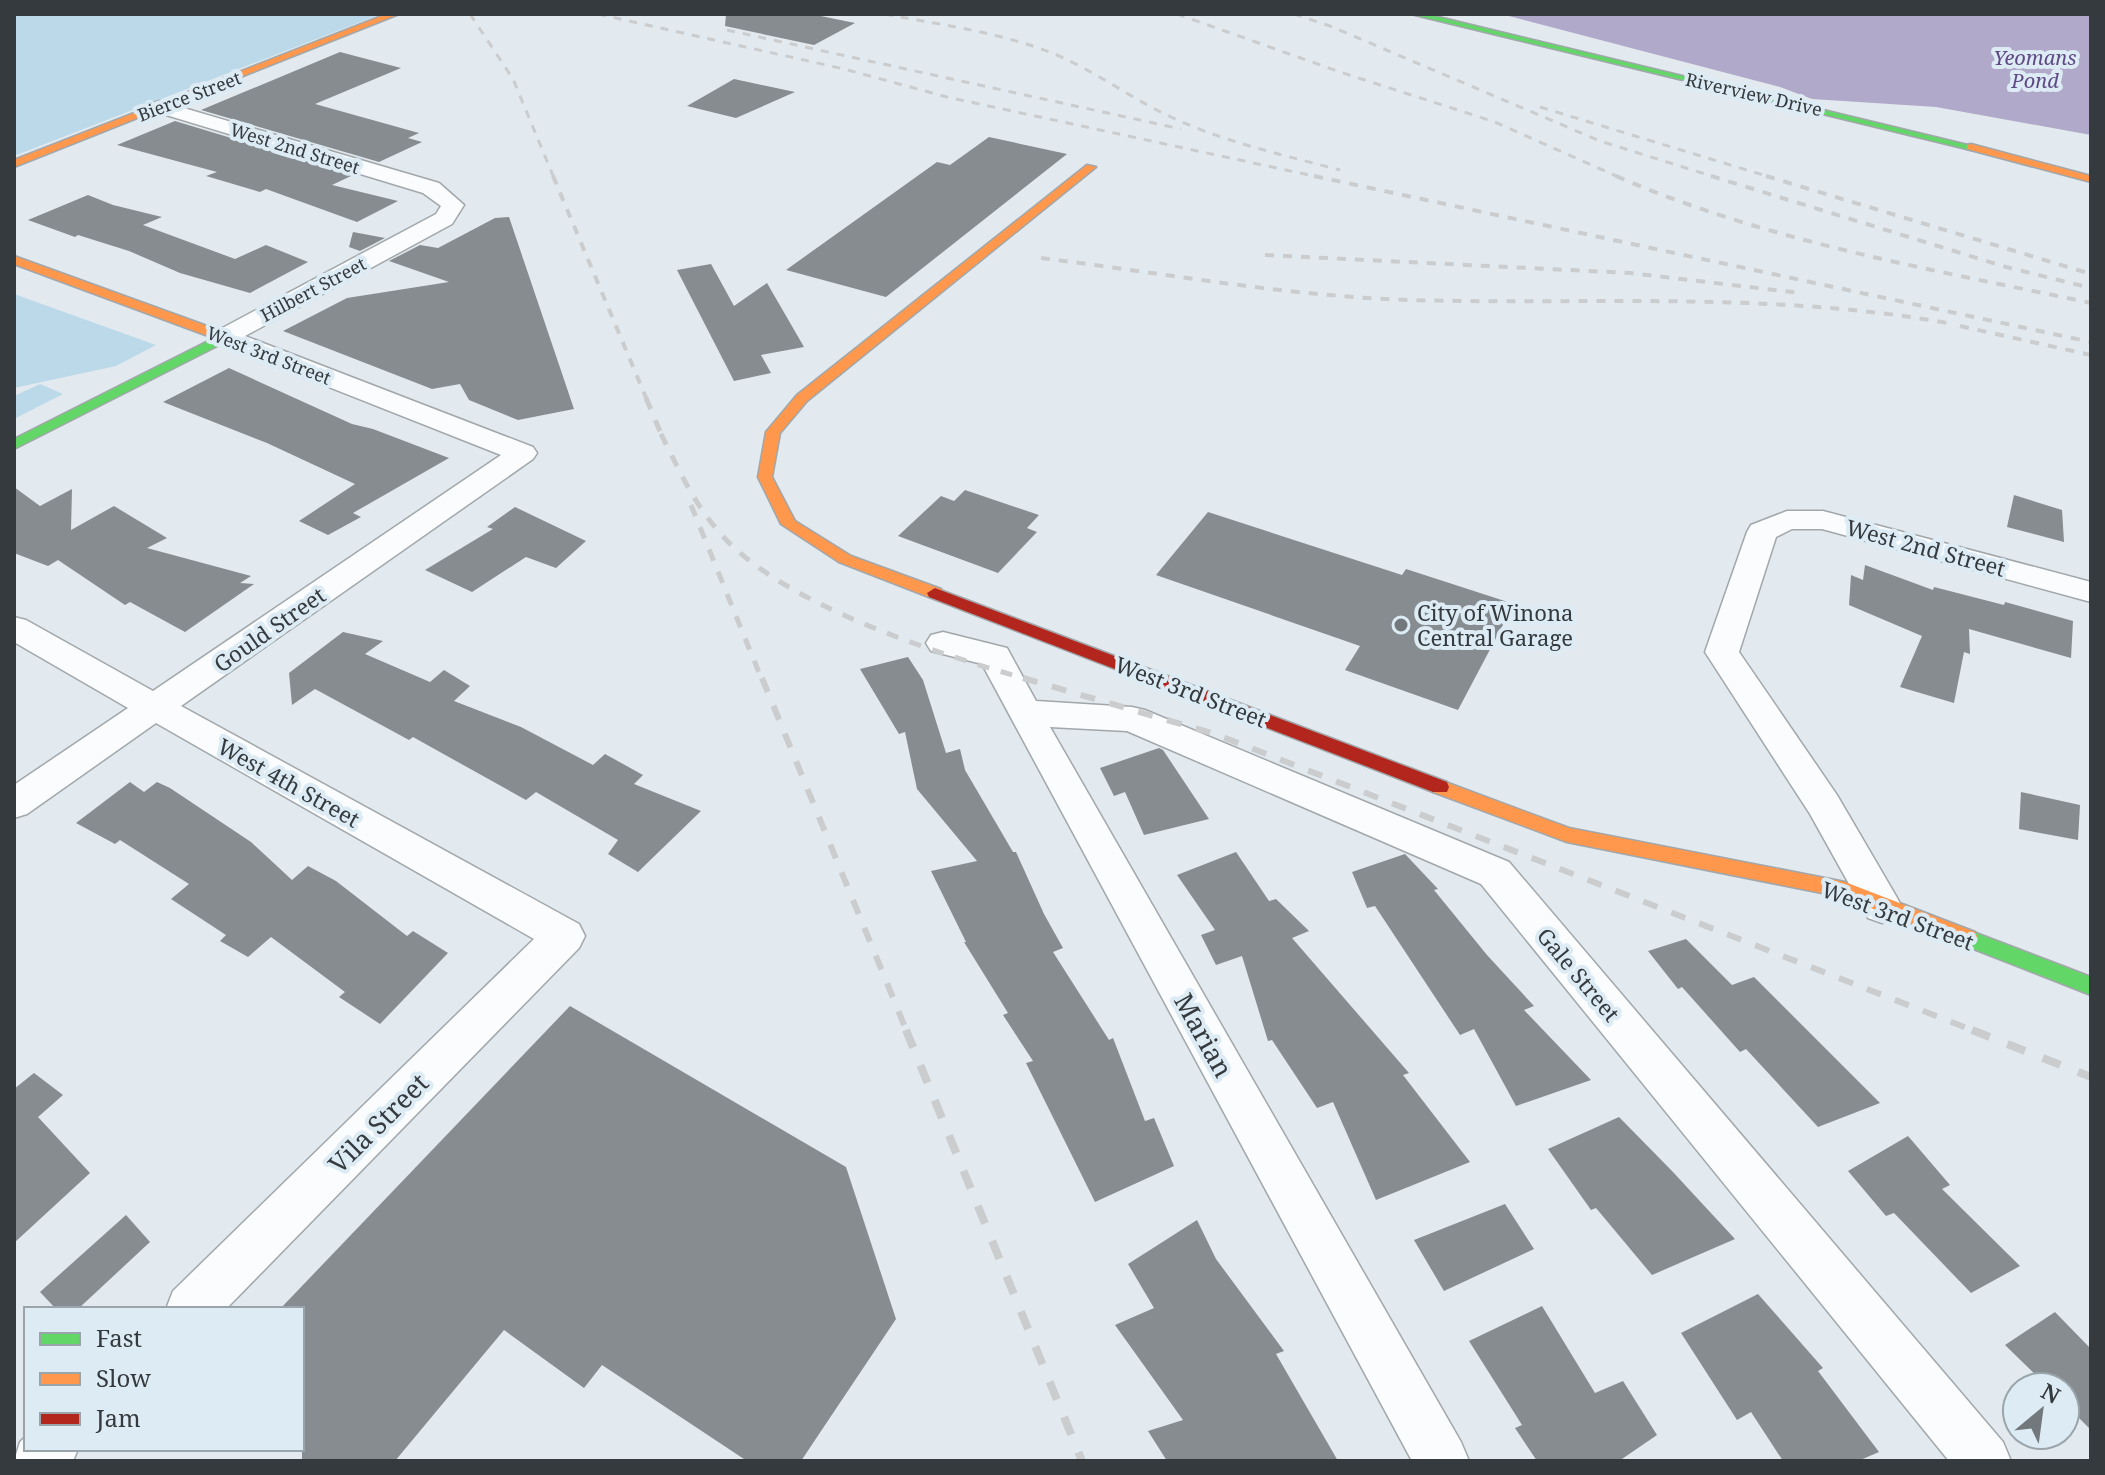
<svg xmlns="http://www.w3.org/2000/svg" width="2105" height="1475" font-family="'Noto Serif',serif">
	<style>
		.green { fill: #bcd9ea }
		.water { fill: #b1a9c9 }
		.building { fill: #868c8f }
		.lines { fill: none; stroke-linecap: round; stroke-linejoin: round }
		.street-casing { stroke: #a1a7aa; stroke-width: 3 }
		.fast-casing { stroke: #a1a7aa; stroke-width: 3 }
		.slow-casing { stroke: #a1a7aa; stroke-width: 3 }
		.jam-casing { stroke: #a1a7aa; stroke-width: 3 }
		.street { fill: #fbfcfd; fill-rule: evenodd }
		.fast { fill: #63d668; fill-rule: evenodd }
		.slow { fill: #ff974d; fill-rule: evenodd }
		.jam { fill: #b3261e; fill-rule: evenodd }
		.rail-far4 { stroke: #caccce; stroke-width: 3; stroke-dasharray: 8 8; stroke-linecap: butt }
		.rail-far3 { stroke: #caccce; stroke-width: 4; stroke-dasharray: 9 9; stroke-linecap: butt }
		.rail-far2 { stroke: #caccce; stroke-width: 5; stroke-dasharray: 12 12; stroke-linecap: butt }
		.rail-far1 { stroke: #caccce; stroke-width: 6; stroke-dasharray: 15 15; stroke-linecap: butt }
		.rail { stroke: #caccce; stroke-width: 8; stroke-dasharray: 19 19; stroke-linecap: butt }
		.poi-dot { fill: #72787c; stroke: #ddebf4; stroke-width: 3 }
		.labels { text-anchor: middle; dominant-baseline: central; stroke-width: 8; stroke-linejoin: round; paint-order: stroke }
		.far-street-label { font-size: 18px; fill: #353a3e; stroke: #ddebf4 }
		.far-water-label { font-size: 20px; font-style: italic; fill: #5f4984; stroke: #ddebf4 }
		.street-label { font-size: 22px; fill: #353a3e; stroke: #ddebf4 }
		.poi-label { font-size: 22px; fill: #353a3e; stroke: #ddebf4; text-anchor: start }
		.near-street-label { font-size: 26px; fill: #353a3e; stroke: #ddebf4 }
	</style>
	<rect width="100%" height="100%" fill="#e2eaef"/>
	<g class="green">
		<polygon points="14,14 381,14 14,156"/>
		<polygon points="14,294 156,345 116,366 14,388"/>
		<polygon points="40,384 63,394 14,419 14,396"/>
	</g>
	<polygon class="water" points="1501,14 2091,14 2091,135 1936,107 1812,99 1780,87"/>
	<g class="building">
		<polygon points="726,14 811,14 855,23 814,45 725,26"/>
		<polygon points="340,52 401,68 315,104 419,133 408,138 422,142 379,162 201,110"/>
		<polygon points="734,79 795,92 736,118 687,106"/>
		<polygon points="175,121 353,175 332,185 398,201 357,222 266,189 260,192 206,176 217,172 117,145"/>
		<polygon points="989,137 1067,154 886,297 786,270 937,162 950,165"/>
		<polygon points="88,195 113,205 162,217 143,225 235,259 266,245 308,262 250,293 180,273 129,251 78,235 75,237 28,220"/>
		<polygon points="509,217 574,409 518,420 469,400 460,384 432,389 283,331 347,298 449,282 389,261 420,245 438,248 495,218"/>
		<polygon points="353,232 385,238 360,251 349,247"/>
		<polygon points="711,264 734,306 767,283 804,347 761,355 771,373 734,381 677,270"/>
		<polygon points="229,368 352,424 373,429 449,458 353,513 361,517 328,535 299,521 355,484 267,443 163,402"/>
		<polygon points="14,487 40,506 72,489 71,530 114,506 167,538 147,548 251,576 240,583 254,584 185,632 130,602 125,605 58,560 48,566 14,553"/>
		<polygon points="965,490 1039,515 1027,528 1037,532 998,573 898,536 941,496 954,501"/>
		<polygon points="2014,495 2062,510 2064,542 2007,527"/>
		<polygon points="515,507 586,541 556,568 526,557 472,592 425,570 493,529 487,527"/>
		<polygon points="1208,512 1402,575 1406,569 1514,604 1458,710 1345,670 1360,646 1156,575"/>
		<polygon points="1865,565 1933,590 1934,587 2004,605 2005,602 2073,621 2071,658 1969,629 1970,654 1964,652 1954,703 1900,687 1922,636 1849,605 1851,575 1863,580"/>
		<polygon points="343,632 383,641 365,654 430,682 444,670 470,686 454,701 521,727 593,765 605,754 643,775 634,784 701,811 638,872 608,854 618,840 536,792 526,800 413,737 409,740 315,689 292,705 289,673"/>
		<polygon points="908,657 923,680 946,753 960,749 965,770 1013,852 1016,852 1044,914 1063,948 1053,952 1109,1040 1113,1038 1145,1121 1154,1118 1174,1166 1095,1202 1026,1063 1033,1061 1003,1015 1008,1013 964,942 966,942 931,871 977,861 917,789 905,732 899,734 860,669"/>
		<polygon points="1159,748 1163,750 1209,819 1144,835 1125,792 1114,796 1100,768"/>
		<polygon points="130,782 144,792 157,782 170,788 251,842 292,880 308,866 336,881 407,936 413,931 448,953 380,1024 339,997 345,992 271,937 248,957 220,941 226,935 171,899 189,884 120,840 115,844 76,823"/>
		<polygon points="2021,792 2080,805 2078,840 2019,829"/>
		<polygon points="1236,852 1269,901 1276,899 1309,931 1292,938 1409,1073 1403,1075 1470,1162 1376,1200 1333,1102 1317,1108 1272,1040 1268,1041 1242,956 1216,965 1201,935 1215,930 1177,875"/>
		<polygon points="1405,854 1438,889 1434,890 1487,955 1534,1006 1524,1010 1591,1080 1516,1106 1474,1029 1460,1035 1375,906 1367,908 1352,872"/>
		<polygon points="1686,939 1732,985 1754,977 1880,1103 1818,1127 1746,1049 1740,1052 1682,987 1678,989 1648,951"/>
		<polygon points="570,1006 846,1167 896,1319 801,1461 747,1461 602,1365 584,1388 504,1330 395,1461 302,1461 302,1309 280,1309"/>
		<polygon points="34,1073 63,1095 38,1117 90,1173 14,1243 14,1089"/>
		<polygon points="1619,1117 1672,1171 1735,1239 1652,1275 1596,1208 1591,1210 1548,1149"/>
		<polygon points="1908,1136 1950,1185 1942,1189 2020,1266 1971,1293 1894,1213 1886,1216 1848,1171"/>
		<polygon points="1505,1204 1534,1249 1444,1291 1414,1240"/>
		<polygon points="126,1215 150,1242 78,1309 56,1309 40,1292"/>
		<polygon points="1197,1220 1216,1259 1284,1351 1276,1354 1338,1461 1167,1461 1148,1431 1183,1420 1115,1325 1154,1308 1128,1264"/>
		<polygon points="1758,1294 1823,1368 1818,1371 1879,1452 1858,1461 1783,1461 1751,1412 1737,1420 1681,1333"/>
		<polygon points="1542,1306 1595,1393 1623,1381 1657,1435 1619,1461 1537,1461 1515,1428 1522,1425 1469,1341"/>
		<polygon points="2055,1312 2091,1349 2091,1430 2065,1404 2065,1387 2048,1387 2005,1345"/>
	</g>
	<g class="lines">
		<defs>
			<g id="street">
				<polygon points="160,101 439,183 464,205 452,224 245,336 533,447 537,453 533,459 181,706 579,924 585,936 579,948 226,1309 166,1309 173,1291 534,939 156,723 27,814 14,818 14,785 128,708 14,642 14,617 26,620 153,691 501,455 215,342 211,337 215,332 436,214 441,206 423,193 153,111 150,107 153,103"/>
				<polygon points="1787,511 1823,511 2091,582 2091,602 1822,529 1792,529 1776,537 1739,652 1837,795 1896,896 1902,907 1896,918 1882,923 1868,918 1810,814 1705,652 1747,532 1751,525"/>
				<polygon points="943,632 1007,648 1036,701 1132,707 1145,710 1509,862 2003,1442 2011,1461 1949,1461 1481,884 1127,731 1050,727 1461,1442 1469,1461 1412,1461 982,664 931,651 926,643 931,635"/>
				<polygon points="26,1436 26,1449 78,1449 73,1461 14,1461 20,1442"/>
			</g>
			<g id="fast">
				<polygon points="1411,14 1426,14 1976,147 1971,150"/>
				<polygon points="224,333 229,334 229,340 14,449 14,439"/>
				<polygon points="1968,930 2091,977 2091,995 1961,944 1958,938 1961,932"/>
			</g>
			<g id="slow">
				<polygon points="387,14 399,14 14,167 14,160"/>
				<polygon points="1971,144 2091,176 2091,182 1967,149 1967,145"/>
				<polygon points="1087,165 1096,167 807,401 780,433 772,477 795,521 851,556 941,589 943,593 941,597 929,597 839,562 781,524 758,477 766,432 797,395"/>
				<polygon points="14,256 229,334 230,337 219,340 14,264"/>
				<polygon points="1440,780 1569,828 1845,882 1975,932 1978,938 1975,944 1968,946 1842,897 1567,842 1433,792 1431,787 1433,782"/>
			</g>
			<polygon id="jam" points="935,588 1447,782 1449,787 1447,792 1433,792 929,597 927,593"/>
		</defs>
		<use href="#street" class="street-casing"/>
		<use href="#fast" class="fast-casing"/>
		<use href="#slow" class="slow-casing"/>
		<use href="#jam" class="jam-casing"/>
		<use href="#street" class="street"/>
		<use href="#fast" class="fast"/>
		<use href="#slow" class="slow"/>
		<use href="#jam" class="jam"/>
		<g class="rail-far4">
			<polyline points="470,14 513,79 554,178"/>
			<polyline points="598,14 844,69 947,97 1323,178"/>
			<path d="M885 14C941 25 999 32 1052 53 1094 70 1130 98 1171 117 1224 142 1283 155 1340 170"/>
			<polyline points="1177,14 1340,72 1495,122 1621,178"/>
			<polyline points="1294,14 1330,26 1600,141 1718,178"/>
			<polyline points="727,30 1181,129"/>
			<polyline points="1540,107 1773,178"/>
		</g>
		<g class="rail-far3">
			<polyline points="553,176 647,400"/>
			<polyline points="1314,176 2091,342"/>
			<path d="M1616 176C1768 242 1930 269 2091 303"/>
			<polyline points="1711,176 2006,267 2091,288"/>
			<polyline points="1766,176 2091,274"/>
			<polyline points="1265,255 1630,273 1800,293"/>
			<path d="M1041 258C1162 273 1286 296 1409 300 1589 305 1769 291 1947 323"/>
			<polyline points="1960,326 2091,355"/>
		</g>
		<g class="rail-far2">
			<polyline points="646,398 665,443"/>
			<path d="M661 434C678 468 694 504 720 533 783 606 939 654 1030 680"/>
			<polyline points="691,505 762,680"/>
		</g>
		<g class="rail-far1">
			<polyline points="762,678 907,1032"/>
			<polyline points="1023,678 1215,734 1977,1032"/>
		</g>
		<g class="rail">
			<polyline points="906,1030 1082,1461"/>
			<polyline points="1972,1030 2091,1077"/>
		</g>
	</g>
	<circle class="poi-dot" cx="1401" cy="625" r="8"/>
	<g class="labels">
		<g class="far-street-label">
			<text transform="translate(1754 94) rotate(13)">Riverview Drive</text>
			<text transform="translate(189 96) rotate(-21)">Bierce Street</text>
			<text transform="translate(295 148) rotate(17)">West 2nd Street</text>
			<text transform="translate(313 289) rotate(-28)">Hilbert Street</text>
			<text transform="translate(269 355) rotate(21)">West 3rd Street</text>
		</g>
		<g class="far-water-label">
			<text x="2035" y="57">Yeomans<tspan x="2035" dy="23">Pond</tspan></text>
		</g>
		<g class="street-label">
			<text transform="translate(1926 547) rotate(15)">West 2nd Street</text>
			<text transform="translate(269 629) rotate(-35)">Gould Street</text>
			<text transform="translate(1191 691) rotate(21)">West 3rd Street</text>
			<text transform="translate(289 782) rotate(29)">West 4th Street</text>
			<text transform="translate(1898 915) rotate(20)">West 3rd Street</text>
			<text transform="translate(1579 974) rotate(50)">Gale Street</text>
		</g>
		<g class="poi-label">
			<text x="1417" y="612">City of Winona<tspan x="1417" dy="25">Central Garage</tspan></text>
		</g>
		<g class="near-street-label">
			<text transform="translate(1204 1035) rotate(61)">Marian</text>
			<text transform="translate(378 1123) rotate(-45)">Vila Street</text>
		</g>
	</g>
	<rect width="2105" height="1475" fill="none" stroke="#353a3e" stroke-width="32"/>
	<rect x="24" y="1307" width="280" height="144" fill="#ddebf4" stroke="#9aa4ab" stroke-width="2"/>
	<rect x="40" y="1333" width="40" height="12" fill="#63d668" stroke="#9aa4ab" stroke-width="2"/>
	<text x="96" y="1347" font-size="24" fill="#353a3e">Fast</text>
	<rect x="40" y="1373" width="40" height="12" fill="#ff974d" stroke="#9aa4ab" stroke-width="2"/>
	<text x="96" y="1387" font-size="24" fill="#353a3e">Slow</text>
	<rect x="40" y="1413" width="40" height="12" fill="#b3261e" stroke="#9aa4ab" stroke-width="2"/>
	<text x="96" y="1427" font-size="24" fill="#353a3e">Jam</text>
	<g transform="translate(2041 1411) rotate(29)"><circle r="38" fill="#ddebf4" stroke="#9aa4ab" stroke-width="2"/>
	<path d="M0-6L14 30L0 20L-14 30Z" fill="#72787c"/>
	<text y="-12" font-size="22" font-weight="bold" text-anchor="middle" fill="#353a3e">N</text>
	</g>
</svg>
